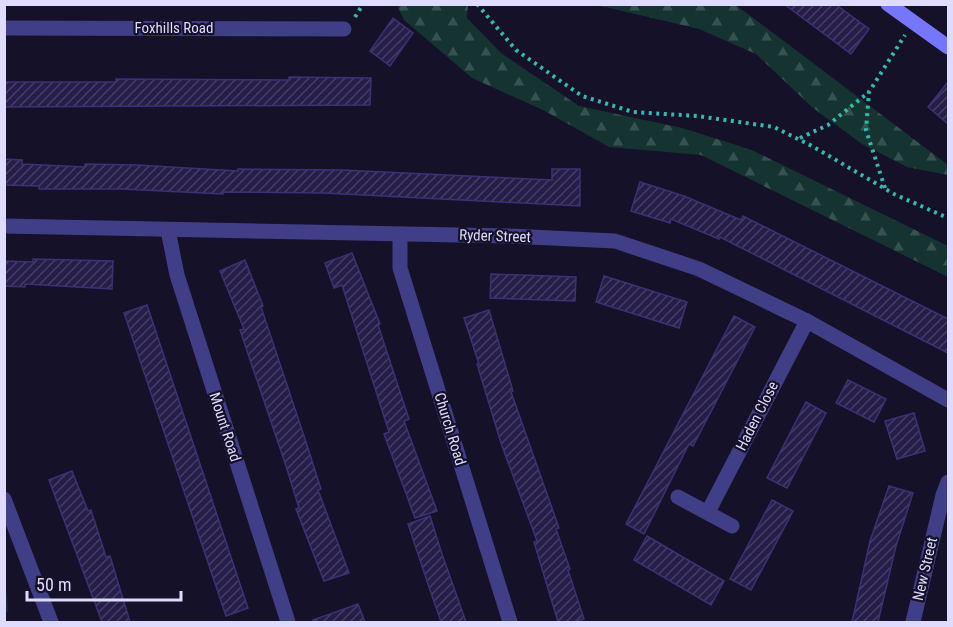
<svg xmlns="http://www.w3.org/2000/svg" width="953" height="627" font-family="'Roboto Condensed',sans-serif">
	<style>
		.forest { fill: url(#forest-firs) }
		.lines { fill: none; stroke-linecap: round; stroke-linejoin: round }
		.stream { stroke: #11294e; stroke-width: 6 }
		.building { fill: url(#building-hatch); stroke: #3d3175; stroke-width: 1.5 }
		.path { stroke: #35b8ad; stroke-width: 4; stroke-dasharray: 3 4.5; stroke-linecap: butt }
		.street { stroke: #403e86; stroke-width: 15 }
		.secondary { stroke: #7676fa; stroke-width: 15 }
		.labels { text-anchor: middle; dominant-baseline: central; stroke-width: 4.5; stroke-linejoin: round; paint-order: stroke }
		.street-label { font-size: 15px; fill: #dedbfe; stroke: #151129 }
	</style>
	<defs>
		<pattern id="forest-firs" width="22" height="20" patternUnits="userSpaceOnUse" patternTransform="scale(1.5)"><rect width="22" height="20" fill="#153331"/><path d="M5 1l3.5 6h-7zM16 11l3.5 6h-7z" fill="#375050"/></pattern>
		<pattern id="building-hatch" width="6" height="6" patternUnits="userSpaceOnUse" patternTransform="scale(1.5)"><rect width="6" height="6" fill="#261e49"/><path d="M-1 1l2-2M0 6l6-6M5 7l2-2" fill="none" stroke="#453e64"/></pattern>
	</defs>
	<rect width="100%" height="100%" fill="#151129"/>
	<g class="forest">
		<polygon points="397,5 468,5 467,18 501,53 579,106 682,128 752,150 948,246 948,277 701,155 609,147 543,110 472,78 404,20"/>
		<polygon points="597,5 736,5 948,165 948,175 907,167 862,144 813,108 756,54 699,29"/>
	</g>
	<g class="lines">
		<polyline class="stream" points="4,595 5,610"/>
	</g>
	<g class="building">
		<polygon points="784,4 835,4 869,29 851,54"/>
		<polygon points="393,18 413,33 390,66 370,51"/>
		<polygon points="289,77 371,78 370,105 4,107 4,82 116,82 116,79 289,80"/>
		<polygon points="948,82 948,124 928,107"/>
		<polygon points="4,159 22,160 22,164 85,167 85,164 137,165 238,171 238,169 342,170 552,180 552,169 580,169 580,206 324,193 223,192 223,194 122,189 39,189 39,186 4,185"/>
		<polygon points="640,182 684,196 741,220 743,216 948,319 948,353 720,237 719,239 671,219 670,223 631,211"/>
		<polygon points="352,253 380,324 378,325 409,419 404,421 437,511 415,518 384,434 389,432 342,285 334,288 325,263"/>
		<polygon points="33,259 113,261 112,289 25,284 25,287 4,286 4,261 33,262"/>
		<polygon points="245,260 263,306 261,307 306,442 321,489 318,490 349,573 324,581 296,509 299,508 286,466 240,330 244,329 220,271"/>
		<polygon points="491,274 576,277 575,301 490,298"/>
		<polygon points="604,276 687,302 679,328 596,302"/>
		<polygon points="147,305 248,608 226,616 124,313"/>
		<polygon points="489,310 513,391 511,392 559,528 556,529 570,569 568,570 584,619 573,622 558,622 534,542 537,541 501,443 477,364 479,364 464,318"/>
		<polygon points="734,316 755,327 693,446 689,444 644,534 626,524"/>
		<polygon points="848,380 886,399 874,422 836,403"/>
		<polygon points="806,402 826,413 787,488 767,478"/>
		<polygon points="914,413 925,451 897,459 885,421"/>
		<polygon points="72,471 88,511 91,510 106,557 110,556 130,622 102,622 49,480"/>
		<polygon points="889,486 913,493 896,546 878,622 852,622 870,541"/>
		<polygon points="772,500 793,511 751,590 730,579"/>
		<polygon points="430,516 442,554 466,622 441,622 427,581 408,524"/>
		<polygon points="647,536 724,581 711,605 634,560"/>
		<polygon points="358,604 365,622 313,622 313,620"/>
	</g>
	<g class="lines">
		<g class="path">
			<polyline points="477,4 516,50 582,96 633,112 697,116 774,127 812,146 894,194 948,218"/>
			<polyline points="355,17 363,4"/>
			<polyline points="800,138 828,125 869,92"/>
			<polyline points="885,188 866,130 869,92 905,35"/>
		</g>
		<g class="street">
			<polyline points="4,28 344,29"/>
			<polyline points="4,226 509,236 615,241 699,269 807,321 948,400"/>
			<polyline points="168,230 177,275 288,622"/>
			<polyline points="400,234 400,268 510,622"/>
			<polyline points="678,497 732,526"/>
			<polyline points="4,499 51,622"/>
			<polyline points="708,512 807,321"/>
			<polyline points="913,622 943,495 948,482"/>
		</g>
		<polyline class="secondary" points="888,4 948,47"/>
	</g>
	<g class="labels">
		<g class="street-label">
			<text x="174" y="28">Foxhills Road</text>
			<text transform="translate(495 236) rotate(2)">Ryder Street</text>
			<text transform="translate(757 416) rotate(-63)">Haden Close</text>
			<text transform="translate(225 427) rotate(72)">Mount Road</text>
			<text transform="translate(450 429) rotate(73)">Church Road</text>
			<text transform="translate(925 569) rotate(-77)">New Street</text>
		</g>
	</g>
	<rect width="953" height="627" fill="none" stroke="#dedbfe" stroke-width="12"/>
	<path d="M27 591v9h154v-9" fill="none" stroke="#dedbfe" stroke-width="3"/>
	<text x="36" y="591" font-size="18" fill="#dedbfe" stroke="#151129" stroke-width="4.5" paint-order="stroke">50 m</text>
</svg>
